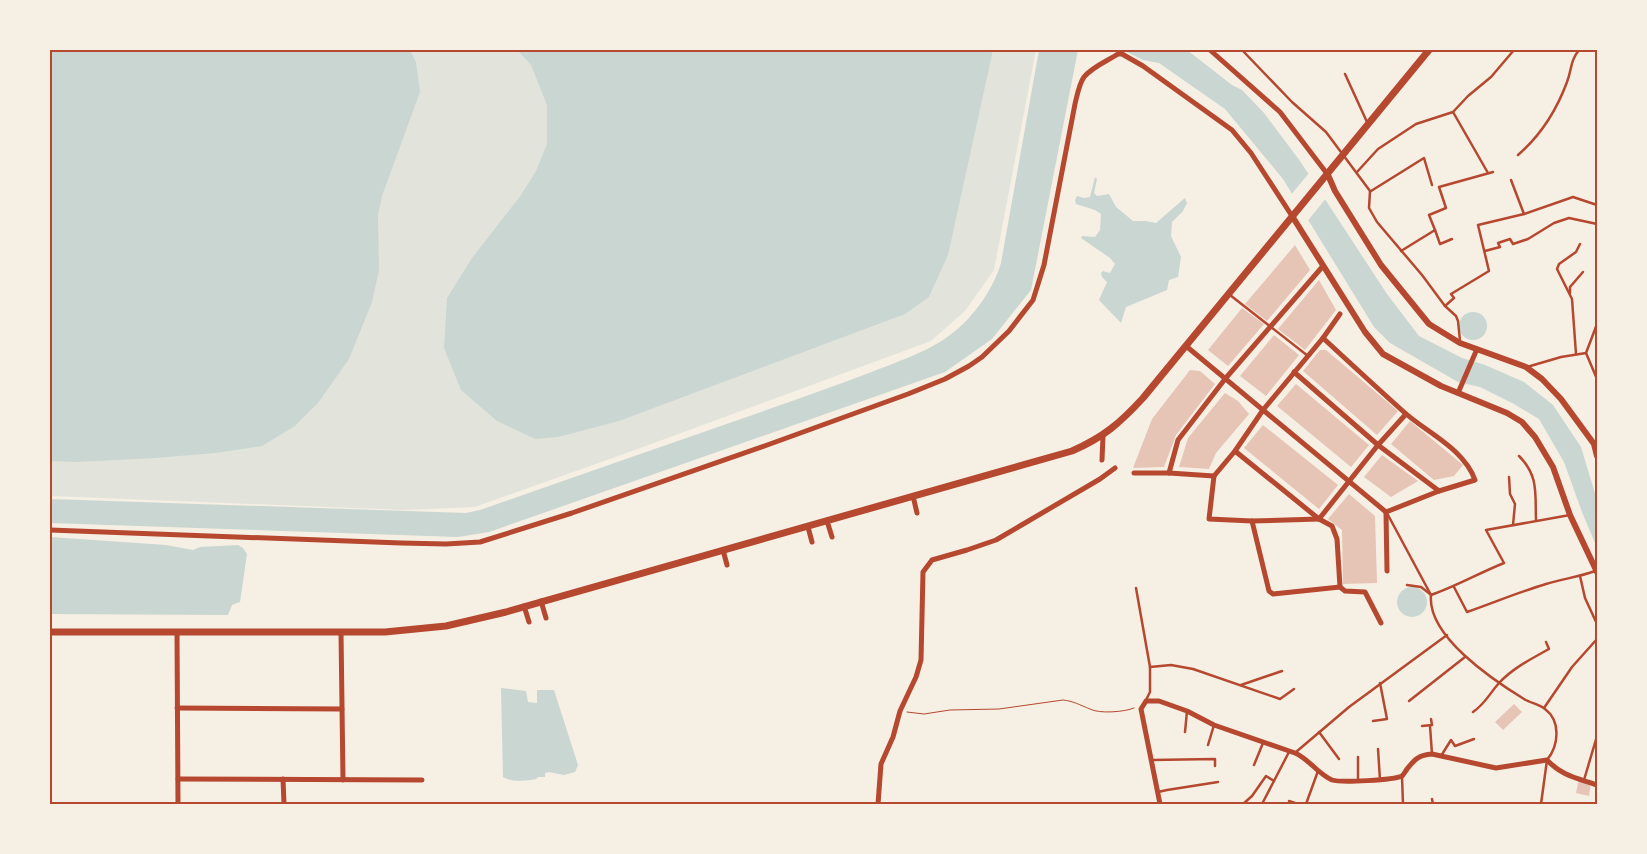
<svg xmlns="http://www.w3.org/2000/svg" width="1647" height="854" font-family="'PT Sans',sans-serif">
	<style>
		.green { fill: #e2e4dc }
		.water { fill: #c9d6d2 }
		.pier { fill: #f6efe4 }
		.building { fill: #e6c5b7 }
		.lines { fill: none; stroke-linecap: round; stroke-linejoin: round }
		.path { stroke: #b5482f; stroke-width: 1 }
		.service { stroke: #b5482f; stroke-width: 2.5 }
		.minor { stroke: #b5482f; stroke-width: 5 }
		.tertiary { stroke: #b5482f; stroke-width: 6 }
		.secondary { stroke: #b5482f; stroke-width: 7 }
		.neatline { fill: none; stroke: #b5482f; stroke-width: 2 }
	</style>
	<rect width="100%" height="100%" fill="#f6efe4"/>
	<polygon class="green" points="50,50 1036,50 994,270 965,311 931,341 635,450 475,507 404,510 50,496"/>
	<g class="water">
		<polygon points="50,50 410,50 416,62 420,92 382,196 378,215 379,270 372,302 349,359 318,403 295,426 262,446 215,453 155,458 76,462 50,461"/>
		<polygon points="517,50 993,50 948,255 929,297 905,314 619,421 558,437 535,439 497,421 461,390 444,348 447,298 472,258 521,195 536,171 547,144 547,105 531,65"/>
		<path d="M1039 50H1078L1031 290 992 339 945 372 489 532 458 537 50 523V499L466 513 480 510C585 473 690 437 795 400 828 388 862 376 895 363 912 356 930 349 946 338 970 322 993 291 1001 263Z"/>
		<polygon points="1123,50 1187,50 1232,85 1242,90 1264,113 1300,161 1387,294 1419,336 1462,358 1485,365 1524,382 1553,405 1581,447 1597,500 1597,548 1582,512 1564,462 1539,419 1514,404 1480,387 1458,382 1390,343 1374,327 1283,179 1225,109 1159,63 1143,60"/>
		<polygon points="1095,177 1097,179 1094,193 1097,196 1109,194 1116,207 1133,221 1145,221 1156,223 1185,198 1187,203 1183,211 1172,222 1171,236 1181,257 1178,277 1169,280 1167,290 1126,307 1121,323 1099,300 1107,282 1102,277 1101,273 1103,271 1110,273 1115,264 1110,258 1081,238 1082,236 1095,237 1100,230 1101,214 1095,210 1076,204 1075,200 1077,196 1084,198 1090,197"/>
		<circle cx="1473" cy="326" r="14"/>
		<polygon points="50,537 166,545 193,550 200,547 238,545 243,548 247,554 240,602 232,605 228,615 50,614"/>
		<circle cx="1412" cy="602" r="15"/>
		<path d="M501 688 526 691 528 702 537 703V690H554L578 765 575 772 564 775 549 772 545 773V777H538L536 779C527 781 511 782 503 777Z"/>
	</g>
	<polygon class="pier" points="1309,173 1327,197 1306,223 1290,196"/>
	<g class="building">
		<polygon points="1295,245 1310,270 1267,321 1245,304"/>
		<polygon points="1319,280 1336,310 1305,350 1278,329"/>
		<polygon points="1242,308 1264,324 1228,366 1208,350"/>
		<polygon points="1274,335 1299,355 1266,396 1240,376"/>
		<polygon points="1320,350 1326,350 1398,411 1377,435 1303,371"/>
		<polygon points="1190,370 1200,371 1215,384 1176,435 1164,467 1133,468 1152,419"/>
		<polygon points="1296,384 1369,445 1351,467 1277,406"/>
		<polygon points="1225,393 1238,401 1249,414 1216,453 1209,469 1179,467 1188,438"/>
		<polygon points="1410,421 1463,465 1454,476 1434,480 1391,444"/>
		<polygon points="1263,425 1338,485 1319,509 1244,448"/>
		<polygon points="1382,455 1418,481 1391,497 1364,477"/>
		<polygon points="1349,494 1375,516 1377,583 1343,584 1342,530 1328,519"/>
		<polygon points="1514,704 1522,712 1503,730 1495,722"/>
		<polygon points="1579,779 1591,783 1589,796 1576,793"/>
	</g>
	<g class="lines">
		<path class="path" d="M907 712 924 714 950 710 999 709 1063 700C1073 701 1080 705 1090 709 1099 714 1125 712 1134 708"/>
		<g class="service">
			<polyline points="1242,50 1292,102 1326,132 1370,191 1369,208 1377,222 1422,275 1445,306 1456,316 1458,321 1460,341"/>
			<polyline points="1345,74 1367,122"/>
			<polyline points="1453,112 1488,173"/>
			<path d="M1518 155C1540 136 1557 109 1567 82 1572 69 1570 61 1579 50"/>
			<polyline points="1357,172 1378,149 1416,124 1453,112 1468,96 1491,77 1514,50"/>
			<polyline points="1511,180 1524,214"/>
			<polyline points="1371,191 1424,158 1432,185"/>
			<polyline points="1435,230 1429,215 1446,208 1439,187 1493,172"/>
			<polyline points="1401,251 1435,230 1440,244 1452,239"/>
			<polyline points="1485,251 1500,247 1498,243 1510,239 1513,244 1528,239 1554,223 1569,218 1597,224"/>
			<polyline points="1570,293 1570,287 1583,272"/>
			<polyline points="1230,295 1308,356"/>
			<polyline points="1445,306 1454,298 1451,294 1489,271 1478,225 1524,214 1573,197 1597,205"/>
			<polyline points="1586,353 1597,324"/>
			<polyline points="1576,354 1572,299 1557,269 1559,264 1576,252 1580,244"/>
			<polyline points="1527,367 1561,357 1586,353 1597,379"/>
			<path d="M1519 456C1539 476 1535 494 1536 520"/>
			<polyline points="1509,477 1510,494 1515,504 1513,525"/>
			<polyline points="1388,515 1431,595"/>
			<polyline points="1580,576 1585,598 1597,624"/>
			<polyline points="1407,585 1421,587 1430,594"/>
			<path d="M1454 587 1467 612C1493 603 1519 592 1546 584 1562 579 1579 577 1595 571"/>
			<polyline points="1136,588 1150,667 1150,692 1146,700"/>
			<path d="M1431 595C1427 636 1493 680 1524 699 1530 703 1539 704 1545 709 1561 721 1559 745 1547 760L1541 804"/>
			<path d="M1431 595C1457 586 1479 573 1504 563L1486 530 1570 515"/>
			<polyline points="1150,667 1171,665 1193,669 1280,699 1294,689"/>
			<polyline points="1241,685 1282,671"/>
			<polyline points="1409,701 1465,657"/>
			<polyline points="1544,708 1572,667 1597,639"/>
			<path d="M1473 712C1485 704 1490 693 1499 683 1513 668 1531 659 1549 649L1546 642"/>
			<polyline points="1373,721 1387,719 1380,683"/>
			<polyline points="1422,726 1432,725 1431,719"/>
			<polyline points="1430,726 1432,754"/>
			<polyline points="1185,732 1187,711"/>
			<polyline points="1319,732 1339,759"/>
			<polyline points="1208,745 1214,725"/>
			<polyline points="1378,749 1380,780"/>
			<polyline points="1296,752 1349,707 1447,635"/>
			<polyline points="1441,756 1451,740 1455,746 1474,739"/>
			<polyline points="1152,760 1215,759 1215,766"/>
			<polyline points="1254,765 1263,743"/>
			<polyline points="1402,777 1403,804"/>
			<polyline points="1584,780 1597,736"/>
			<polyline points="1358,781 1358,757"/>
			<polyline points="1158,792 1167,790 1218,782"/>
			<polyline points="1432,799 1433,804"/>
			<polyline points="1289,801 1298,804"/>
			<polyline points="1243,804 1252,796 1266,776 1274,781"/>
			<polyline points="1262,804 1289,752"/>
			<polyline points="1306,804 1318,771"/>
		</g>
		<g class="minor">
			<polyline points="1210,50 1280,112 1328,175"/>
			<path d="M1323 338C1350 363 1377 388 1405 413 1429 434 1464 449 1475 480L1439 491 1386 512"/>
			<polyline points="1186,346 1386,512"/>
			<polyline points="1294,372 1378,445 1439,491"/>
			<polyline points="1458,393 1477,349"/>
			<polyline points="1235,451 1319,519 1332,526 1337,539 1340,587 1345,591 1365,592 1381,623"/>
			<polyline points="1102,460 1103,436"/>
			<polyline points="1134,473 1169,473 1214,476"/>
			<polyline points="1169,473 1178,440 1225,379 1323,266"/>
			<polyline points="913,496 917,513"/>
			<polyline points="1386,512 1387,571"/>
			<polyline points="1319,519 1252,521 1209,519 1214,476 1235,451 1263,410 1323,338 1340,314"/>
			<polyline points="1319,519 1378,445 1406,414"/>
			<polyline points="827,521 832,537"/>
			<polyline points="1252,521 1269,591 1273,594 1340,587"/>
			<polyline points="808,527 812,542"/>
			<path d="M50 530 401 543 446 544 480 542 572 513 770 444 908 394 945 379 969 366 982 357 1009 331 1033 300 1044 265 1075 104C1077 96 1079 84 1084 77 1092 67 1107 61 1118 54H1122L1143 66 1232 130 1251 153 1292 216"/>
			<polyline points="723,550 727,565"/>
			<polyline points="541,601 546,618"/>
			<polyline points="524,606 529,622"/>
			<polyline points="341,632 343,780"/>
			<polyline points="177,633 178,804"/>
			<polyline points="177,708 342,709"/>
			<polyline points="178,779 422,780"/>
			<polyline points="283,779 284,804"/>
			<polyline points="878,804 881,764 893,737 900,711 916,677 921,660 923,572 932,560 967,550 996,540 1100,479 1115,468"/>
			<path d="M1160 804 1141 709 1146 701H1159L1187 711 1214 725 1295 753C1309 759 1318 774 1332 780 1341 783 1394 780 1402 776 1404 774 1405 772 1407 769 1415 759 1419 755 1432 754L1496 768 1547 760C1562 776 1577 778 1597 785"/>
		</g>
		<g class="tertiary">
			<polyline points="1328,175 1335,191 1381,265 1429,324 1460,343 1526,367 1542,379 1561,399 1594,444 1597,456"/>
			<polyline points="1292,216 1365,332 1383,354 1441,386 1507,413 1522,422 1535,437 1553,467 1570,515 1597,572"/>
		</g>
		<path class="secondary" d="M50 632H385L446 626 506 612 1072 451C1104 437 1120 423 1143 398L1429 50"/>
	</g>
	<rect width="1647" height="854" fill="none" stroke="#f6efe4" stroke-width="102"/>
	<rect x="51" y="51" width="1545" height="752" class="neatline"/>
</svg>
